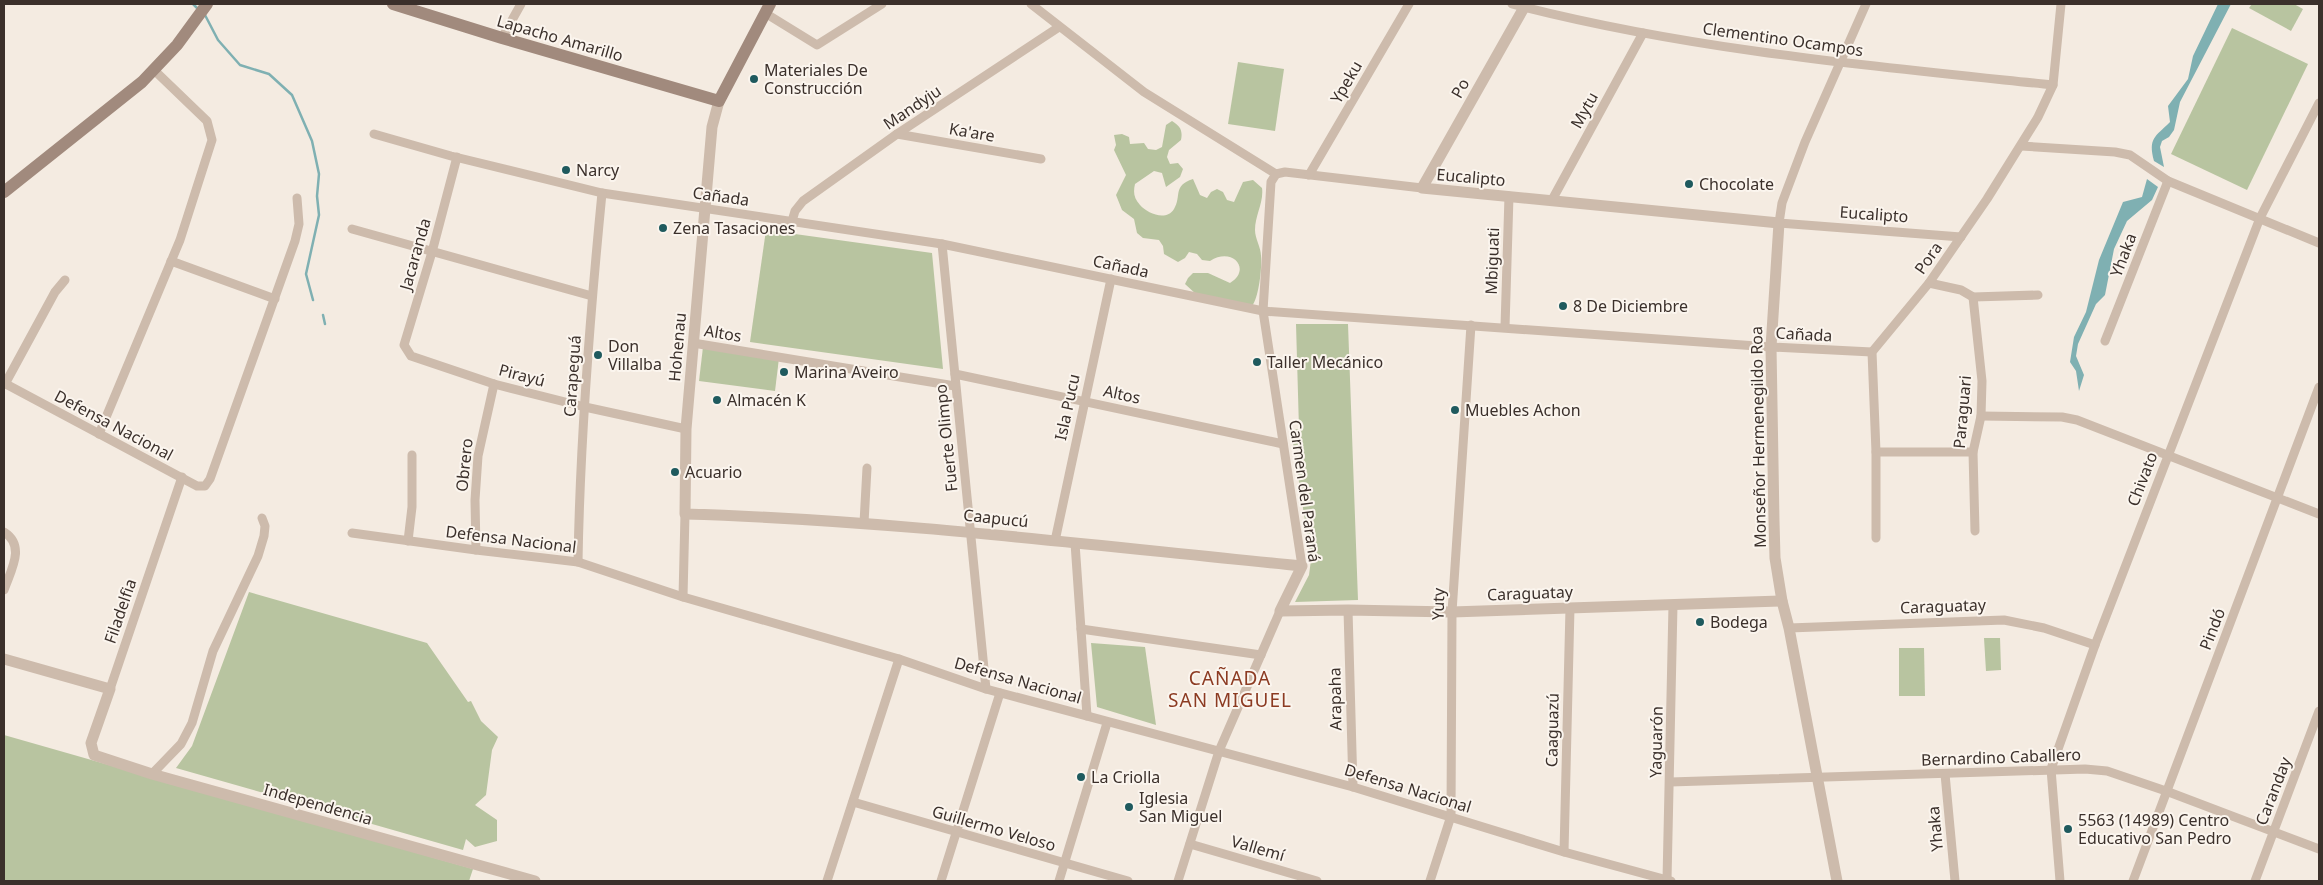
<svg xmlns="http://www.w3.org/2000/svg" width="2323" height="885" font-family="'Noto Sans',sans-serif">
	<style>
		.green { fill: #b8c4a0 }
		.water { fill: #7fb0b2 }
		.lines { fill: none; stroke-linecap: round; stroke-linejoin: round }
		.stream { stroke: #7fb0b2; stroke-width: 2.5 }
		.minor { stroke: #cdbbac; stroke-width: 9 }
		.tertiary { stroke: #cdbbac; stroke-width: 11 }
		.secondary { stroke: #a18a7d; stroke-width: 12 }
		.poi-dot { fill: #1f5a5e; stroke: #fbf5ee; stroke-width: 2 }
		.labels { text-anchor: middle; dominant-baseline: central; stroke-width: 4; stroke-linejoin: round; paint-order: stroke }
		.street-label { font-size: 16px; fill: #3b302b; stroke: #fbf5ee }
		.poi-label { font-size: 16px; fill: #3b302b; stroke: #fbf5ee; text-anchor: start }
		.quarter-label { font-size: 19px; letter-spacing: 1px; fill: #8c3b22; stroke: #fbf5ee }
	</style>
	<rect width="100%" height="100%" fill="#f4ebe1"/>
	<g class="green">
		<polygon points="2252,4 2294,4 2303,9 2291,31 2249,8"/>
		<polygon points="2232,28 2308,64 2247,190 2171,154"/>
		<polygon points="1238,62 1284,69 1275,131 1228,124"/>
		<path d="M1172 121C1180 126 1183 130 1181 140L1169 150 1167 157 1170 164 1178 163 1183 169 1180 177 1166 187 1162 173 1154 171 1135 184C1133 193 1134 198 1140 205 1147 213 1166 222 1174 209 1182 196 1172 186 1193 179L1200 195 1207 198 1211 192 1217 189 1223 192 1227 200 1234 202 1243 182 1253 180 1262 188C1264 202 1255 215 1255 230 1255 239 1261 247 1261 256 1262 268 1259 297 1252 306L1197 295 1185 284 1188 278 1193 273H1208L1230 283C1252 270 1233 246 1210 261L1202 260 1197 254 1189 252 1185 258 1178 262 1164 254 1163 246 1159 240 1143 238 1137 233 1134 219 1122 210 1116 195 1126 175 1114 150 1116 145 1114 135 1122 134 1129 137 1130 144 1144 143 1148 149 1156 150 1162 147 1166 125Z"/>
		<polygon points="766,230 932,253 943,369 750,342"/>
		<polygon points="1296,324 1348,324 1358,600 1295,602 1309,575 1311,560 1291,430 1299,429"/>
		<polygon points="703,347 779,358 775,391 699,381"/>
		<polygon points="249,592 427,643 468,702 471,701 481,721 498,737 492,750 486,795 475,805 497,820 497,841 475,847 466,839 463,850 176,768 192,746"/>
		<polygon points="1984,638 2000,638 2001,670 1986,671"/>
		<polygon points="1091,643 1145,647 1156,725 1097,707"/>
		<polygon points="1899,648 1924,648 1925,696 1899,696"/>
		<polygon points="4,735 473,869 469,881 4,881"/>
	</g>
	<g class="water">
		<path d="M2218 4H2231L2180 102 2174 130 2169 137 2162 141 2160 147 2164 167 2154 161C2148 138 2155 137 2170 122L2168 106 2188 79 2193 56Z"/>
		<polygon points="2147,179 2158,187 2152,200 2127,221 2114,249 2105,295 2096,304 2078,344 2076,356 2084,375 2079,391 2076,371 2070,362 2074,337 2086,312 2099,260 2123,202 2142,197"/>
	</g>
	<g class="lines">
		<g class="stream">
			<polyline points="193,4 199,10"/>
			<polyline points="205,15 218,40 240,65 269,74 292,95 312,141 319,174 317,196 319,215 306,274 313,300"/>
			<polyline points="323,315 325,324"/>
		</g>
		<g class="minor">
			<polyline points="1031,4 1144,92 1276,174 1285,172 1422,188"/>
			<path d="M1512 4C1689 50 1871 66 2053 85"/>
			<polyline points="1866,4 1805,142 1782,203 1779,223 1961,237"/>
			<polyline points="765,13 817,45 882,4"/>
			<polyline points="502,38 521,4"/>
			<polyline points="374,134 451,156 602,193 942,244 1263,311 1771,347 1872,352"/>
			<polyline points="897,134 1041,159"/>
			<polyline points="2021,146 2115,152 2130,155 2168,181 2319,243"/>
			<polyline points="457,157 432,252 404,345 411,356 494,384 585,407 686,429"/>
			<polyline points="1276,174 1271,182 1263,311 1302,566"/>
			<polyline points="1309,175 1409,4"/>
			<polyline points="1552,200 1643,33"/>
			<polyline points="792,221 795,211 803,201 897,134 1059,27"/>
			<polyline points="352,229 592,296"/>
			<polyline points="942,244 986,689"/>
			<polyline points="171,261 275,299"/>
			<polyline points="1929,283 1961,290 1973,297 2038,295"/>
			<polyline points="1973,297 1982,381 1981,416 1973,452 1975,531"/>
			<polyline points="1505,327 1509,196"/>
			<polyline points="2105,341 2168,181"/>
			<polyline points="693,343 955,386"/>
			<polyline points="955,374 1283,444"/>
			<polyline points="4,383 197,486 205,486 210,479 295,241 299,224 297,198"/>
			<polyline points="5,384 55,292 65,280"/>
			<polyline points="1981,416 2062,417 2077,420 2319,514"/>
			<polyline points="99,434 180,240 212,140 207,121 154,70"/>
			<polyline points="1876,452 1973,452"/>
			<polyline points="864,523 867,468"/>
			<path d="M4 532C26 546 11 570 4 590"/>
			<polyline points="352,533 476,550 578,562 683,597 899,659 986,689 1353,787 1564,852 1671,881"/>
			<polyline points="1876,538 1876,452 1872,352 1929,283 1987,199 2038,117 2053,85 2061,4"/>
			<polyline points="408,541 412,507 412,455"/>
			<polyline points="1055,541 1111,279"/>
			<polyline points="1075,543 1087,716"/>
			<polyline points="476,550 475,500 478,456 494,384"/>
			<path d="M578 562C580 438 590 315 602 193"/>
			<polyline points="683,597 685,514"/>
			<polyline points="1348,610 1353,787"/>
			<polyline points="1789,628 2004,620 2044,628 2095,645"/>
			<polyline points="1081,629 1261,655"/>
			<polyline points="110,689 182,477"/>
			<polyline points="152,774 181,744 192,723 213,651 258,556 264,536 265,526 262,518"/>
			<polyline points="1945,774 1955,881"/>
			<polyline points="1670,782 2085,769 2107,771 2166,791 2319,849"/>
			<polyline points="853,802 1128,881"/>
			<polyline points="1190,844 1317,881"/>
			<polyline points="1564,852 1570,608"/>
			<polyline points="1667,880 1673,605"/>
			<polyline points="827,881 899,659"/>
			<polyline points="941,881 1000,693"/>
			<polyline points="1059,881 1107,723"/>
			<polyline points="1178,881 1219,751 1280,611"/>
			<polyline points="1430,881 1451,816 1452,612 1471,325"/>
			<polyline points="2060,881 2051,769 2095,645 2260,218 2319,103"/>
			<polyline points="2133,881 2319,387"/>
			<polyline points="2255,881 2319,711"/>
		</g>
		<g class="tertiary">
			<polyline points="1526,4 1422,188 1779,223 1771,347 1774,521 1775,558 1782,601 1789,628 1837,881"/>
			<path d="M719 101 712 127 686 429 685 514C892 520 1097 546 1302 566L1280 611 1348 610 1452 612 1782 601"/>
			<polyline points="4,659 110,689 91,743 94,755 152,774 535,881"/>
		</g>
		<g class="secondary">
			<polyline points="393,4 502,38 719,101 770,4"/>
			<polyline points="4,192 142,82 177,45 207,4"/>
		</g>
	</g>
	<g class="poi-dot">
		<circle cx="754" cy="79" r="5"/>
		<circle cx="566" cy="170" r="5"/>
		<circle cx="1689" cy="184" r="5"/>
		<circle cx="663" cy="228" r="5"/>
		<circle cx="1563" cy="306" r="5"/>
		<circle cx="598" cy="355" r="5"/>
		<circle cx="1257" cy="362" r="5"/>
		<circle cx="784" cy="372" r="5"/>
		<circle cx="717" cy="400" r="5"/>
		<circle cx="1455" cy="410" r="5"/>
		<circle cx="675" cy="472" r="5"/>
		<circle cx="1700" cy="622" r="5"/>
		<circle cx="1081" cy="777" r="5"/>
		<circle cx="1129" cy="807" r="5"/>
		<circle cx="2068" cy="829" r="5"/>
	</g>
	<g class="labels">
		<g class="street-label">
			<text transform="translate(560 38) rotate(16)">Lapacho Amarillo</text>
			<text transform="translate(1783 39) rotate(8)">Clementino Ocampos</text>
			<text transform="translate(1346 82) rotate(-60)">Ypeku</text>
			<text transform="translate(1460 88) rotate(-61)">Po</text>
			<text transform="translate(912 107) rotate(-34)">Mandyju</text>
			<text transform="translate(1584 110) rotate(-61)">Mytu</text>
			<text transform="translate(972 132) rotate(10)">Ka'are</text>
			<text transform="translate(1471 177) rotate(5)">Eucalipto</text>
			<text transform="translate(721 196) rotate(8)">Cañada</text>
			<text transform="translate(1874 214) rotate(4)">Eucalipto</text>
			<text transform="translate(415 254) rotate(-74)">Jacaranda</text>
			<text transform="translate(2123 255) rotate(-69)">Yhaka</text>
			<text transform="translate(1928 258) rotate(-55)">Pora</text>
			<text transform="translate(1492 261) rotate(-88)">Mbiguati</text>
			<text transform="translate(1121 266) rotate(12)">Cañada</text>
			<text transform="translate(723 333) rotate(9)">Altos</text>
			<text transform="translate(1804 334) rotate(3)">Cañada</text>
			<text transform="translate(677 347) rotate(-85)">Hohenau</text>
			<text transform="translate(522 375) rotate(15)">Pirayú</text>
			<text transform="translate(572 376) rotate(-86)">Carapeguá</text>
			<text transform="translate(1122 394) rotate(12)">Altos</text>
			<text transform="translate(1067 407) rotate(-78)">Isla Pucu</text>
			<text transform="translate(1962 412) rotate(-85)">Paraguari</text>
			<text transform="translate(114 425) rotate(28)">Defensa Nacional</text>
			<text transform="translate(1758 437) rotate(-91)">Monseñor Hermenegildo Roa</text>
			<text transform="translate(946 438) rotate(-96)">Fuerte Olimpo</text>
			<text transform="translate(464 465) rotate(-84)">Obrero</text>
			<text transform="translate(2142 479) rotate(-69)">Chivato</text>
			<text transform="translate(1305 491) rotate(82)">Carmen del Paraná</text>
			<text transform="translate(996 518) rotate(6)">Caapucú</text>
			<text transform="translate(511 539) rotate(7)">Defensa Nacional</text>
			<text transform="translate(1530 593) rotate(-2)">Caraguatay</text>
			<text transform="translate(1438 604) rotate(-88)">Yuty</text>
			<text transform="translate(1943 606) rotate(-2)">Caraguatay</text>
			<text transform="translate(120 611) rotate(-71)">Filadelfia</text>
			<text transform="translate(2212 629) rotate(-69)">Pindó</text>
			<text transform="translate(1018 680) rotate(16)">Defensa Nacional</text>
			<text transform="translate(1335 699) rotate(-91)">Arapaha</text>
			<text transform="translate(1552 730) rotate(-89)">Caaguazú</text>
			<text transform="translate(1656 742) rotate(-89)">Yaguarón</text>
			<text transform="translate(2001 757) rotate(-2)">Bernardino Caballero</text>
			<text transform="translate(1408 788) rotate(17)">Defensa Nacional</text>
			<text transform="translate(2273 791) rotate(-69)">Caranday</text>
			<text transform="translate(318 804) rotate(16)">Independencia</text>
			<text transform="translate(994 828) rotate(16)">Guillermo Veloso</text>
			<text transform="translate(1935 829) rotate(-95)">Yhaka</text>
			<text transform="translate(1258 848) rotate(16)">Vallemí</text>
		</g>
		<g class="poi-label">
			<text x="764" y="70">Materiales De<tspan x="764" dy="18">Construcción</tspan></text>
			<text x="576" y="170">Narcy</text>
			<text x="1699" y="184">Chocolate</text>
			<text x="673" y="228">Zena Tasaciones</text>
			<text x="1573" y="306">8 De Diciembre</text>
			<text x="608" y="346">Don<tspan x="608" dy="18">Villalba</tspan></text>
			<text x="1267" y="362">Taller Mecánico</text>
			<text x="794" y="372">Marina Aveiro</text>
			<text x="727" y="400">Almacén K</text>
			<text x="1465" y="410">Muebles Achon</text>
			<text x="685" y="472">Acuario</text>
			<text x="1710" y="622">Bodega</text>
			<text x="1091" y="777">La Criolla</text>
			<text x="1139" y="798">Iglesia<tspan x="1139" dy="18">San Miguel</tspan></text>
			<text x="2078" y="820">5563 (14989) Centro<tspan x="2078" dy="18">Educativo San Pedro</tspan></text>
		</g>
		<g class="quarter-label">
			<text x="1230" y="678">CAÑADA<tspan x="1230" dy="22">SAN MIGUEL</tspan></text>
		</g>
	</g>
	<rect width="2323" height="885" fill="none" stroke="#3b302b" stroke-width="10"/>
</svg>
